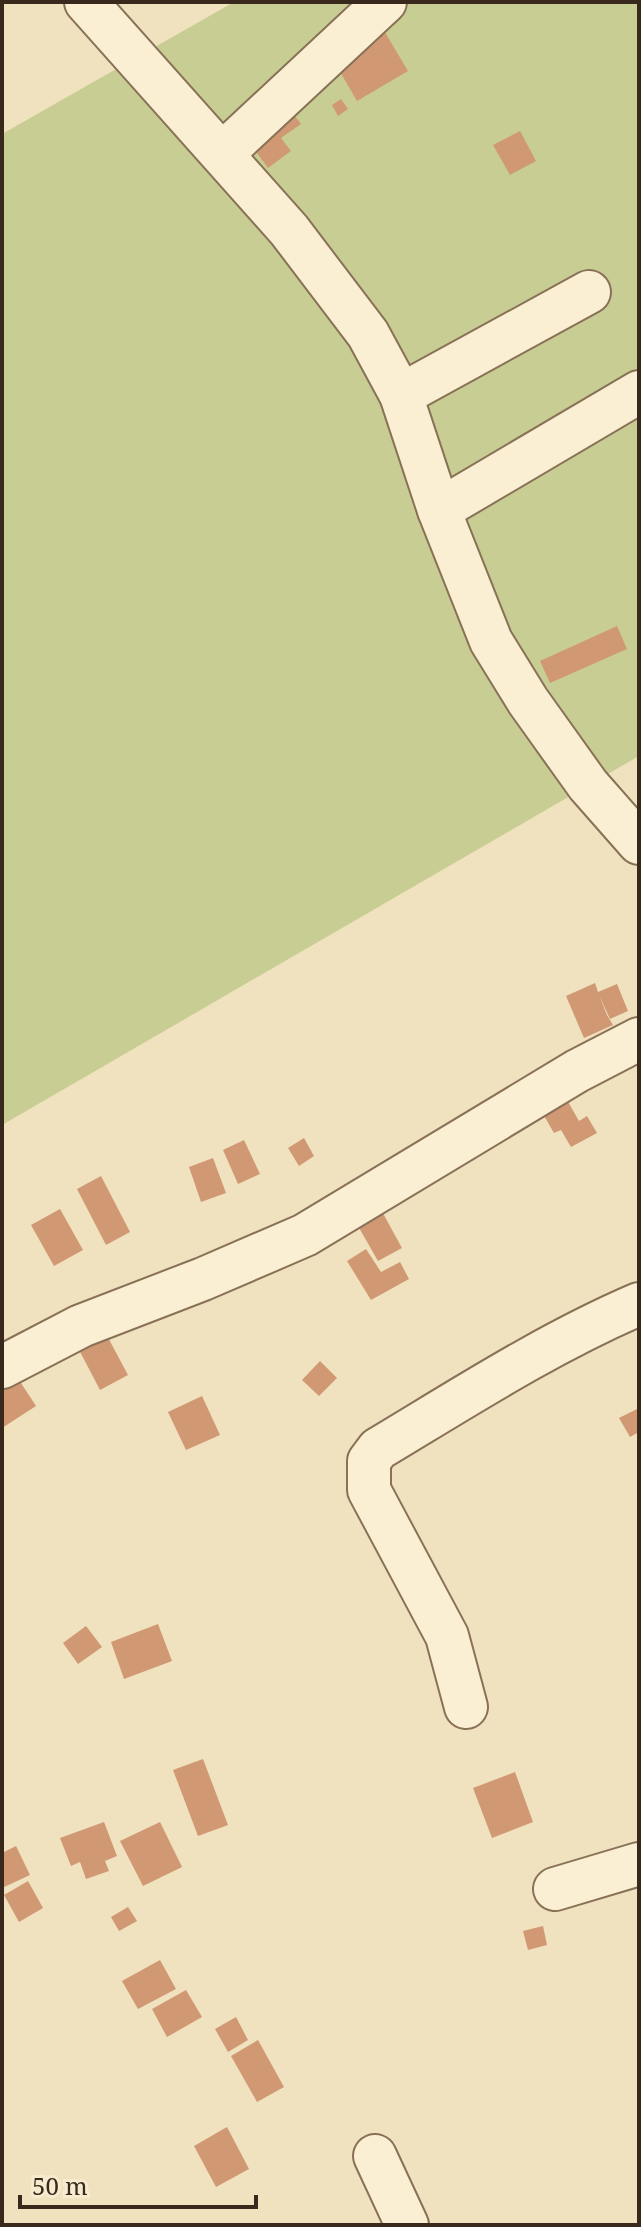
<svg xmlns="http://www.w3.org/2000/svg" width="641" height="2227" font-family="'Noto Serif',serif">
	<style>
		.green { fill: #c8ce93 }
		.building { fill: #d09973 }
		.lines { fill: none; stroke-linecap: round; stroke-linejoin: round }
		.minor-casing { stroke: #897157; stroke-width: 46 }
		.minor { stroke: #faeed3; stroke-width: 42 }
	</style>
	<rect width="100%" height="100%" fill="#f0e1bf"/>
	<polygon class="green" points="234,2 639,2 639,756 2,1125 2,134"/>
	<g class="building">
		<polygon points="383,29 408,71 357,101 332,58"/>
		<polygon points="341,99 348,109 338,116 332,105"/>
		<polygon points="288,107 301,124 281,138 291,151 268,168 246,138"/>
		<polygon points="520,131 536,161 510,175 493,145"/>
		<polygon points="617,626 627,649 550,683 540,661"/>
		<polygon points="595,983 598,992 617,984 628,1011 610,1019 599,995 607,1015 613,1025 584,1038 566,996"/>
		<polygon points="567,1100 579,1121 587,1116 597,1133 571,1147 561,1130 554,1133 543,1114"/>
		<polygon points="304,1138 314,1156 299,1166 288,1148"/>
		<polygon points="244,1140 260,1174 238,1184 223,1150"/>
		<polygon points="213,1158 226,1193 201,1202 189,1167"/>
		<polygon points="101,1176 130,1232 106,1245 77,1189"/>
		<polygon points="379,1206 402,1248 378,1261 354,1219"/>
		<polygon points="60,1209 83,1250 54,1266 31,1225"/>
		<polygon points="366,1249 381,1272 400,1262 409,1279 371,1300 347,1261"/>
		<polygon points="105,1332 128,1375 100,1390 77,1346"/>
		<polygon points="320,1361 337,1378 319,1396 302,1380"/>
		<polygon points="15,1374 36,1406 2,1428 2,1382"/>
		<polygon points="202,1396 220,1435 186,1450 168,1412"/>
		<polygon points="639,1408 639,1432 630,1437 619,1418"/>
		<polygon points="158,1624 172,1661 124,1679 111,1642"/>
		<polygon points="86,1626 102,1647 78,1664 63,1643"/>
		<polygon points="203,1759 228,1825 198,1836 173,1770"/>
		<polygon points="515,1772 533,1822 492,1838 473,1788"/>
		<polygon points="104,1822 117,1856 105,1861 109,1871 86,1879 80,1862 71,1866 60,1838"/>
		<polygon points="160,1822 182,1867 143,1886 120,1841"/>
		<polygon points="16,1846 30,1875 2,1888 2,1853"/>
		<polygon points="28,1881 43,1908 19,1922 4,1895"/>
		<polygon points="128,1907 137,1921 119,1931 111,1917"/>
		<polygon points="543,1926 547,1945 528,1950 523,1931"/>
		<polygon points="160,1960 176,1989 138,2009 122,1981"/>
		<polygon points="186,1990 202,2017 167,2037 152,2009"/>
		<polygon points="236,2017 248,2040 228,2052 215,2029"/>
		<polygon points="258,2040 284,2087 257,2102 231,2056"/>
		<polygon points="227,2127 249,2169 216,2187 194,2146"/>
	</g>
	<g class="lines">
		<defs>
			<g id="minor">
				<polyline points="86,2 289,230 368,334 401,395 439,510 491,641 528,701 588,785 639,843"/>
				<polyline points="223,153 385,2"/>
				<polyline points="401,395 589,292"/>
				<polyline points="439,510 639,392"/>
				<polyline points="2,1367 81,1326 203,1279 305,1235 577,1071 639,1039"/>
				<path d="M466 1707 447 1636 369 1490V1461L378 1449C463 1398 548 1343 639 1304"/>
				<polyline points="555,1889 639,1864"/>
				<polyline points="375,2156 407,2225"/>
			</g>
		</defs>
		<use href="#minor" class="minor-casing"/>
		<use href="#minor" class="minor"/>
	</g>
	<rect width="641" height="2227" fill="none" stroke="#38291c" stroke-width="8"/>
	<path d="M20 2195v12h236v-12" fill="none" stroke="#38291c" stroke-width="4"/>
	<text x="32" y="2195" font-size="24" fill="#38291c" stroke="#f7ebcf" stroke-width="6" paint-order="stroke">50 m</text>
</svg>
